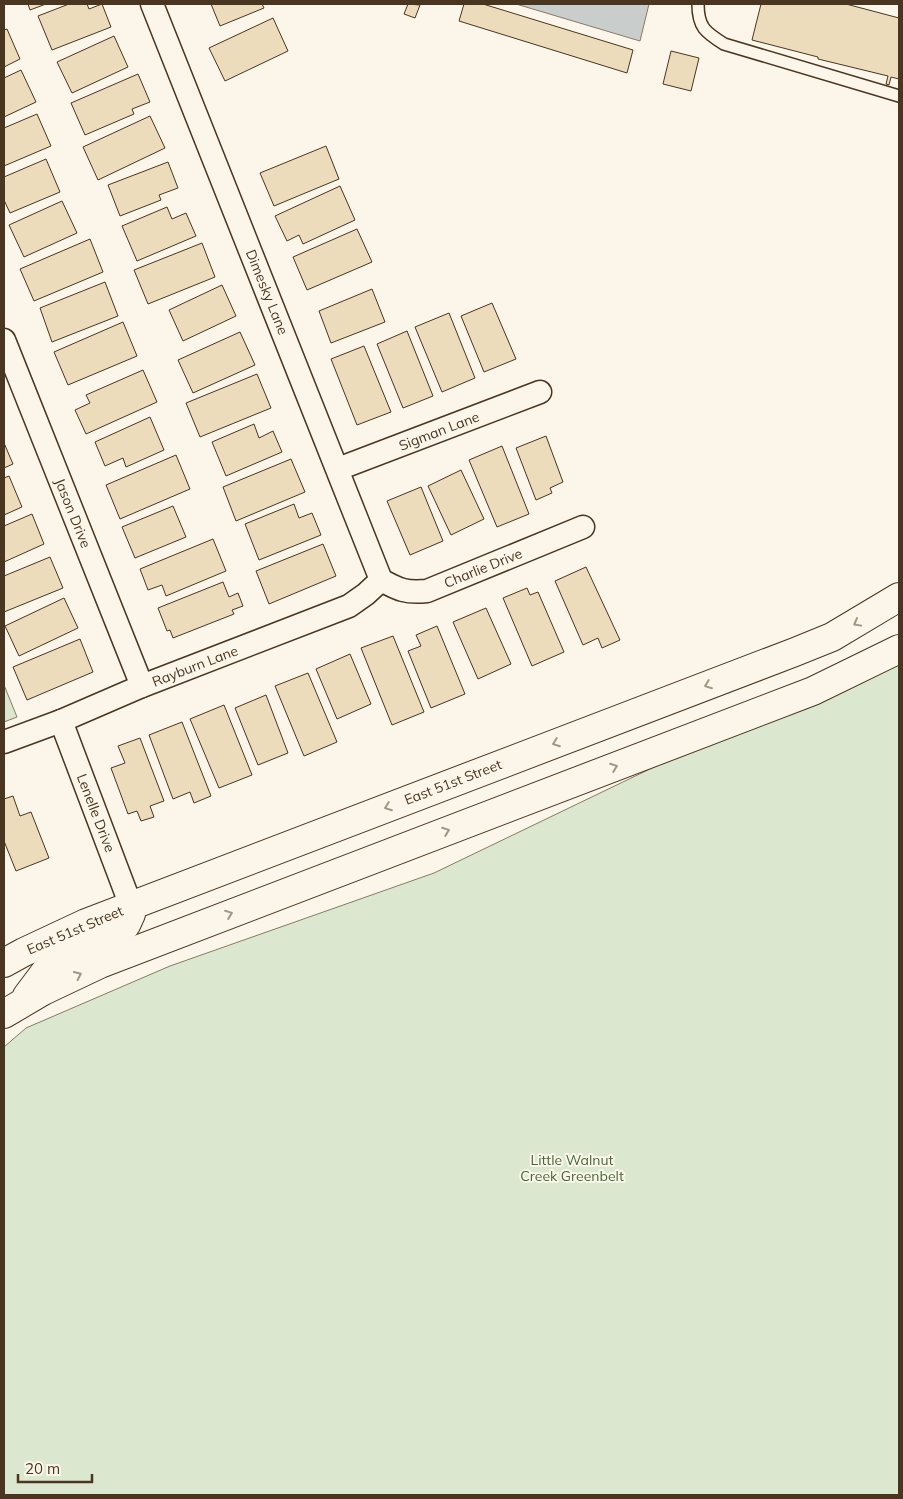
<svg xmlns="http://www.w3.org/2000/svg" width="903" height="1499" font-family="Mulish,sans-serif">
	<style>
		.green { fill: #dce7d0; stroke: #887966 }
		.water { fill: #c9cecd; stroke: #887966 }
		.building { fill: #ecdcbc; stroke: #4a3520 }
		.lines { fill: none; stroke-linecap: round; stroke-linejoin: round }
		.service-casing { stroke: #4a3520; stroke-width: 14 }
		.minor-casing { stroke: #4a3520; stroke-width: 25 }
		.tertiary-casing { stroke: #4a3520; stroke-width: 30 }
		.service { stroke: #fbf6e9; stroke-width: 11 }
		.minor { stroke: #fbf6e9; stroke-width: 22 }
		.tertiary { stroke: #fbf6e9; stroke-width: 28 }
		.oneway { stroke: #a29684 }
		.labels { text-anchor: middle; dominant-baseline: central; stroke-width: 4; stroke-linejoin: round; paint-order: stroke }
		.street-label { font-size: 14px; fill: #4a3520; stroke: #fbf6e9 }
		.park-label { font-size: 14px; fill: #436837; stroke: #fbf6e9 }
	</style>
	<rect width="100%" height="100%" fill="#fbf6e9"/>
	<g class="green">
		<polygon points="899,649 899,1495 4,1495 4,1047 26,1028 170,966 434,873"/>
		<polygon points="4,685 17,717 4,722"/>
	</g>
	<polygon class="water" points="516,4 649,4 640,41"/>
	<g class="building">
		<polygon points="28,4 46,4 30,10"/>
		<polygon points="69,4 87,4 89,9 102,4 111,27 52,50 38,16"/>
		<polygon points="211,4 262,4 264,8 220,26"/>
		<polygon points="408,4 420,5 415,18 404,14"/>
		<polygon points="464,4 483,4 633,50 627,73 459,21"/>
		<polygon points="761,4 846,4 899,18 899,79 891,77 889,85 886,84 888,76 818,59 818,57 752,40"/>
		<polygon points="273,18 288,51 225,81 209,48"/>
		<polygon points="7,29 20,59 4,67 4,30"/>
		<polygon points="114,36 128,67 72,93 57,62"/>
		<polygon points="671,51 699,58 691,91 663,84"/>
		<polygon points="21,70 36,102 4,117 4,78"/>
		<polygon points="138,74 150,102 132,109 134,114 85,135 71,103"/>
		<polygon points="37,114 51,146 4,166 4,128"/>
		<polygon points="150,116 165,148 98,180 83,147"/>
		<polygon points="326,146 339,179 274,206 260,173"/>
		<polygon points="46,159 60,192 10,213 4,200 4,177"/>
		<polygon points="168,162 178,188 159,195 161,200 120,216 108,185"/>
		<polygon points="340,186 355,220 303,244 299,235 287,241 275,216"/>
		<polygon points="62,201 77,233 24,257 9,225"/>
		<polygon points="167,207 172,219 186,213 196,236 137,261 122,226"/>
		<polygon points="357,229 372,262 307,290 293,257"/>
		<polygon points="90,239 103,272 34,301 20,269"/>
		<polygon points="202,243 215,277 148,304 134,270"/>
		<polygon points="105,282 118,316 52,342 40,308"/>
		<polygon points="222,285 236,316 183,341 169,310"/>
		<polygon points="372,289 385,322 331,343 319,311"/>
		<polygon points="492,303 516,359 484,372 461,316"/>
		<polygon points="449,313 475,378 442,392 415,327"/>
		<polygon points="123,322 137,356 68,385 54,352"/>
		<polygon points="407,331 433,396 403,408 377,344"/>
		<polygon points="240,332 255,365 193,393 178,360"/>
		<polygon points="364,346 391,412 357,425 331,359"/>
		<polygon points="143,370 157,402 86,434 75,410 90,403 86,395"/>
		<polygon points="257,374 271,408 200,437 186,403"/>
		<polygon points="150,417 164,450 126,467 123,458 105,466 95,442"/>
		<polygon points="254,424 259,438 273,431 282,452 226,476 212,442"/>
		<polygon points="546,436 563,482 550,488 552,493 536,500 516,448"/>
		<polygon points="4,443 13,464 4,468"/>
		<polygon points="502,446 529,514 497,527 469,460"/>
		<polygon points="176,455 190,489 120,519 106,485"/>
		<polygon points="291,459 305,492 236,521 223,487"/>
		<polygon points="461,470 484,519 451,535 428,486"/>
		<polygon points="9,476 22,507 4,515 4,478"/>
		<polygon points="421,487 443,541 410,555 387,501"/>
		<polygon points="294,504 299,518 312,513 321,535 259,560 245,524"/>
		<polygon points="173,506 186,537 135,558 122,527"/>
		<polygon points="32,514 44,544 4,562 4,526"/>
		<polygon points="213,539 226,571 166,596 162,585 148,590 140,569"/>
		<polygon points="323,544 336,576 269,604 256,571"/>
		<polygon points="50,557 63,588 4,612 4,576"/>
		<polygon points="586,567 620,640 602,648 598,638 583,645 555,581"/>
		<polygon points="223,582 229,597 238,593 243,606 232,610 234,614 173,638 170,630 167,631 158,608"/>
		<polygon points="527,588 530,595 538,592 564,652 532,666 503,598"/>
		<polygon points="64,598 78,628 19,656 5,626"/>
		<polygon points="486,608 511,664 478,679 453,622"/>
		<polygon points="437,626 465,694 431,708 408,651 421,646 416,635"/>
		<polygon points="393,636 424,712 392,725 361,648"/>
		<polygon points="80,639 93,672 27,700 13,667"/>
		<polygon points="350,654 371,704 337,719 316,669"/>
		<polygon points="308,673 337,742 304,756 275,686"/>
		<polygon points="266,695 288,753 258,765 235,708"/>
		<polygon points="224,705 252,775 219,788 190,719"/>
		<polygon points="182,722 211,796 194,803 190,792 173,799 149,735"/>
		<polygon points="140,738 164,801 150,806 154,817 141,821 137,811 128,814 111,768 125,763 118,746"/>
		<polygon points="13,796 20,816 31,812 49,858 16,871 4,841 4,799"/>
	</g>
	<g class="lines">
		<defs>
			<path id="service" d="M698 4C698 27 705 32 724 44L899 96"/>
			<g id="minor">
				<polyline points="152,4 381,580"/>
				<polyline points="4,340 142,686"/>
				<polyline points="338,469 540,392"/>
				<path d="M381 580C399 590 406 593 427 591L583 527"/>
				<polyline points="61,721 131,906"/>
				<polyline points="4,742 61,721 142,686 349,606 366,594 381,580"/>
			</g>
			<g id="tertiary">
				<polyline points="4,963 24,952 86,923 795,652 832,637 899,597"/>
				<polyline points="27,996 51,964 126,925 131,914"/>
				<polyline points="4,1014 43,991 100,964 813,691 899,649"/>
			</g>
		</defs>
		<use href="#service" class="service-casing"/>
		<use href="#minor" class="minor-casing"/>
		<use href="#tertiary" class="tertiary-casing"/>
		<use href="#service" class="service"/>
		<use href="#minor" class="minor"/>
		<use href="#tertiary" class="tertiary"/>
	</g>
	<defs><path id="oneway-chevron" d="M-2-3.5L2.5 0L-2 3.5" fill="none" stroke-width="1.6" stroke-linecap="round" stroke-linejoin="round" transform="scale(1.25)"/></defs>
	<g class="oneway">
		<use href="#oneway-chevron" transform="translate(857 623) rotate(151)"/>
		<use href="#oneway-chevron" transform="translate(708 685) rotate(159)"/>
		<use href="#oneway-chevron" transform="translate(556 743) rotate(159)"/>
		<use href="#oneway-chevron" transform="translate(614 767) rotate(-21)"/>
		<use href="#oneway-chevron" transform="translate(388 807) rotate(159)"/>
		<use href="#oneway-chevron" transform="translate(446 831) rotate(-21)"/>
		<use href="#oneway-chevron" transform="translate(229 914) rotate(-21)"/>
		<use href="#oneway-chevron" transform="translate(78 975) rotate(-25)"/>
	</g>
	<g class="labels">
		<g class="street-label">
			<text transform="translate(267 292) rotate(68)">Dimesky Lane</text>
			<text transform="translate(439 431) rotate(-21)">Sigman Lane</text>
			<text transform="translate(73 513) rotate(68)">Jason Drive</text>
			<text transform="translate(483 568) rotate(-22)">Charlie Drive</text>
			<text transform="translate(195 666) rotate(-21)">Rayburn Lane</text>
			<text transform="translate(453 782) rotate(-21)">East 51st Street</text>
			<text transform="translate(96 813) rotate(69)">Lenelle Drive</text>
			<text transform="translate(75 930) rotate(-23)">East 51st Street</text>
		</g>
		<g class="park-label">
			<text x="572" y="1160">Little Walnut<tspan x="572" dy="16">Creek Greenbelt</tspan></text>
		</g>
	</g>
	<rect width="903" height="1499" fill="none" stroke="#4a3520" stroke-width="10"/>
	<path d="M18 1474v8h74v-8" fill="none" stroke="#4a3520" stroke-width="2.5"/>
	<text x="25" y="1474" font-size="15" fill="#4a3520" stroke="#fbf6e9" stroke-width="4" paint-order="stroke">20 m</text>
</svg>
